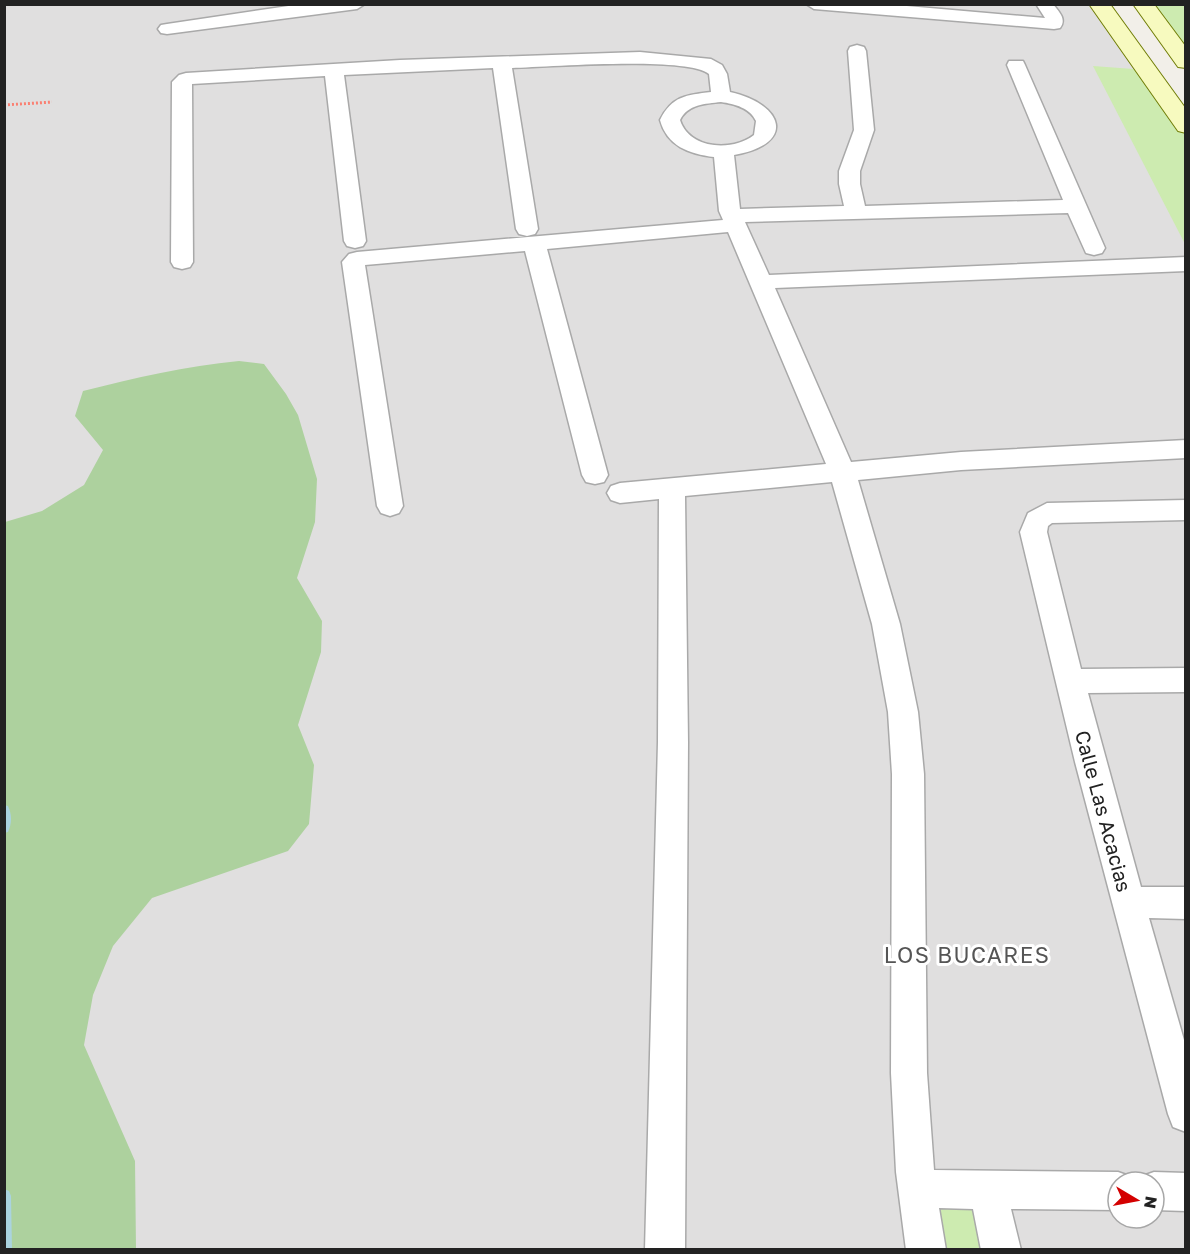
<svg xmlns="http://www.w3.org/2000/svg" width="1190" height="1254" font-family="'Golos Text',sans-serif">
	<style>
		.residential { fill: #e0dfdf; fill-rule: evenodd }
		.grass { fill: #cdebb0 }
		.forest { fill: #add19e }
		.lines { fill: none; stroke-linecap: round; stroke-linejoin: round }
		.stream { fill: #aad3df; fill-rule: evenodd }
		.minor-casing { stroke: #a9a9a9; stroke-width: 3 }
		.secondary-casing { stroke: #707d05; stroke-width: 2 }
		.path { stroke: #fa8072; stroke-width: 3; stroke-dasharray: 2 2; stroke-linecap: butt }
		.minor { fill: #fff; fill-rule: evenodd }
		.secondary { fill: #f7fabf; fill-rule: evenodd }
		.labels { text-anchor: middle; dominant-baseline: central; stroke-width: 6; stroke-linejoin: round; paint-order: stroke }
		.street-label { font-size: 20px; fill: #222; stroke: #fff }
		.quarter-label { font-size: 22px; letter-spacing: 1.5px; fill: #555; stroke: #fff }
	</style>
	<rect width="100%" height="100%" fill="#f2efe9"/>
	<path class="residential" d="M5 5H1099L1185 126V1249L5 1250ZM1118 1182H1154V1218H1118Z"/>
	<g class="grass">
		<polygon points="1143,5 1185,5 1185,62"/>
		<polygon points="1093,66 1147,70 1185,126 1185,244"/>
		<polygon points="917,1189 988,1190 1001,1249 926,1249"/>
	</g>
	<path class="forest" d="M239 361 264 364 286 394 298 415 317 479 315 522 297 578 322 621 321 652 298 725 314 765 309 824 288 851 152 898 113 946 93 995 84 1045 135 1161 136 1249H5V522L42 511 84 485 103 450 75 416 83 391C135 378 186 366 239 361Z"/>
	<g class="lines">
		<g class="stream">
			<path d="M4 805 8 806C12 815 12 823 8 832L4 833Z"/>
			<polygon points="4,1189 9,1191 11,1196 12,1250 4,1250"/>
		</g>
		<defs>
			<g id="minor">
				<polygon points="302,4 365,4 357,9 167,34 161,33 158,29 161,25 167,24"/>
				<path d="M806 4H884L1045 18 1036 4H1053C1059 12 1067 19 1060 28L1054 29 814 9Z"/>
				<path d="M857 45 864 47 866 51 874 130 860 171V184L865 206 1063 200 1007 65 1009 61H1023L1025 65 1105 248 1102 253 1094 255 1086 253 1068 213 745 222 769 275 1186 257V271L775 288 851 462 961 452 1186 440V458L961 470 858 480 900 624 918 712 924 774 927 1073 934 1170 1118 1172 1132 1177 1133 1182H1118V1210L1011 1209 1021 1250H981L973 1209 939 1208 946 1250H906L896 1172 891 1073 892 774 888 712 872 624 832 482 685 496 688 742 685 1250H645L658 742 659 499 620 503 611 500 607 493 611 486 620 483 826 464 728 232 547 249 608 475 604 482 595 484 586 482 582 475 525 251 365 265 403 506 399 513 390 516 381 513 377 506 342 262 349 254 357 252 723 220 719 211 714 157C689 154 667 146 660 120 672 96 686 95 711 92L709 74C687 56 547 67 512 68L538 229 535 234 527 236 519 234 516 229 493 68 344 75 366 241 363 246 355 248 347 246 344 241 325 76 192 84 193 262 190 267 182 269 174 267 171 262 172 82 179 75 186 73 400 60 640 52 711 59 722 65 727 74 730 92C784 104 797 144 734 155L740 209 844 206 839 184V171L854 130 848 51 850 47ZM721 102C735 104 750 108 756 121L754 135C732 152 689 149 680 120 688 104 705 104 721 102Z"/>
				<polygon points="1186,500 1186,520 1052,523 1048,526 1047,532 1081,669 1186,668 1186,692 1088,693 1141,887 1186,887 1186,919 1149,918 1186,1047 1186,1132 1173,1127 1168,1114 1075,762 1020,532 1028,513 1047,503"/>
				<polygon points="1154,1172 1186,1173 1186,1211 1154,1210 1154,1182 1139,1182 1140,1177"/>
			</g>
			<g id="secondary">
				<polygon points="1089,4 1110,4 1186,109 1186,133 1178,131"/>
				<polygon points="1133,4 1154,4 1186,47 1186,68 1178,67"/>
			</g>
		</defs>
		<use href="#minor" class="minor-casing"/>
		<use href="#secondary" class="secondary-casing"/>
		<polyline class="path" points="4,105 52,102"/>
		<use href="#minor" class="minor"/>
		<use href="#secondary" class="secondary"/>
	</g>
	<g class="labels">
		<g class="street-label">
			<text transform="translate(1104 811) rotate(75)">Calle Las Acacias</text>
		</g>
		<g class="quarter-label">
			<text x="967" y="954">LOS BUCARES</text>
		</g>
	</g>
	<rect width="1190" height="1254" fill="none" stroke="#222222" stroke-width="12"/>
	<g transform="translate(1136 1200) rotate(100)"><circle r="28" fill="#ffffff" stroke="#a7a7a7" stroke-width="1.5"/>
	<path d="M0-4.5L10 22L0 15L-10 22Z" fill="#d40000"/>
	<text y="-9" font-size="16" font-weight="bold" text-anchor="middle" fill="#222222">N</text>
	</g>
</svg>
